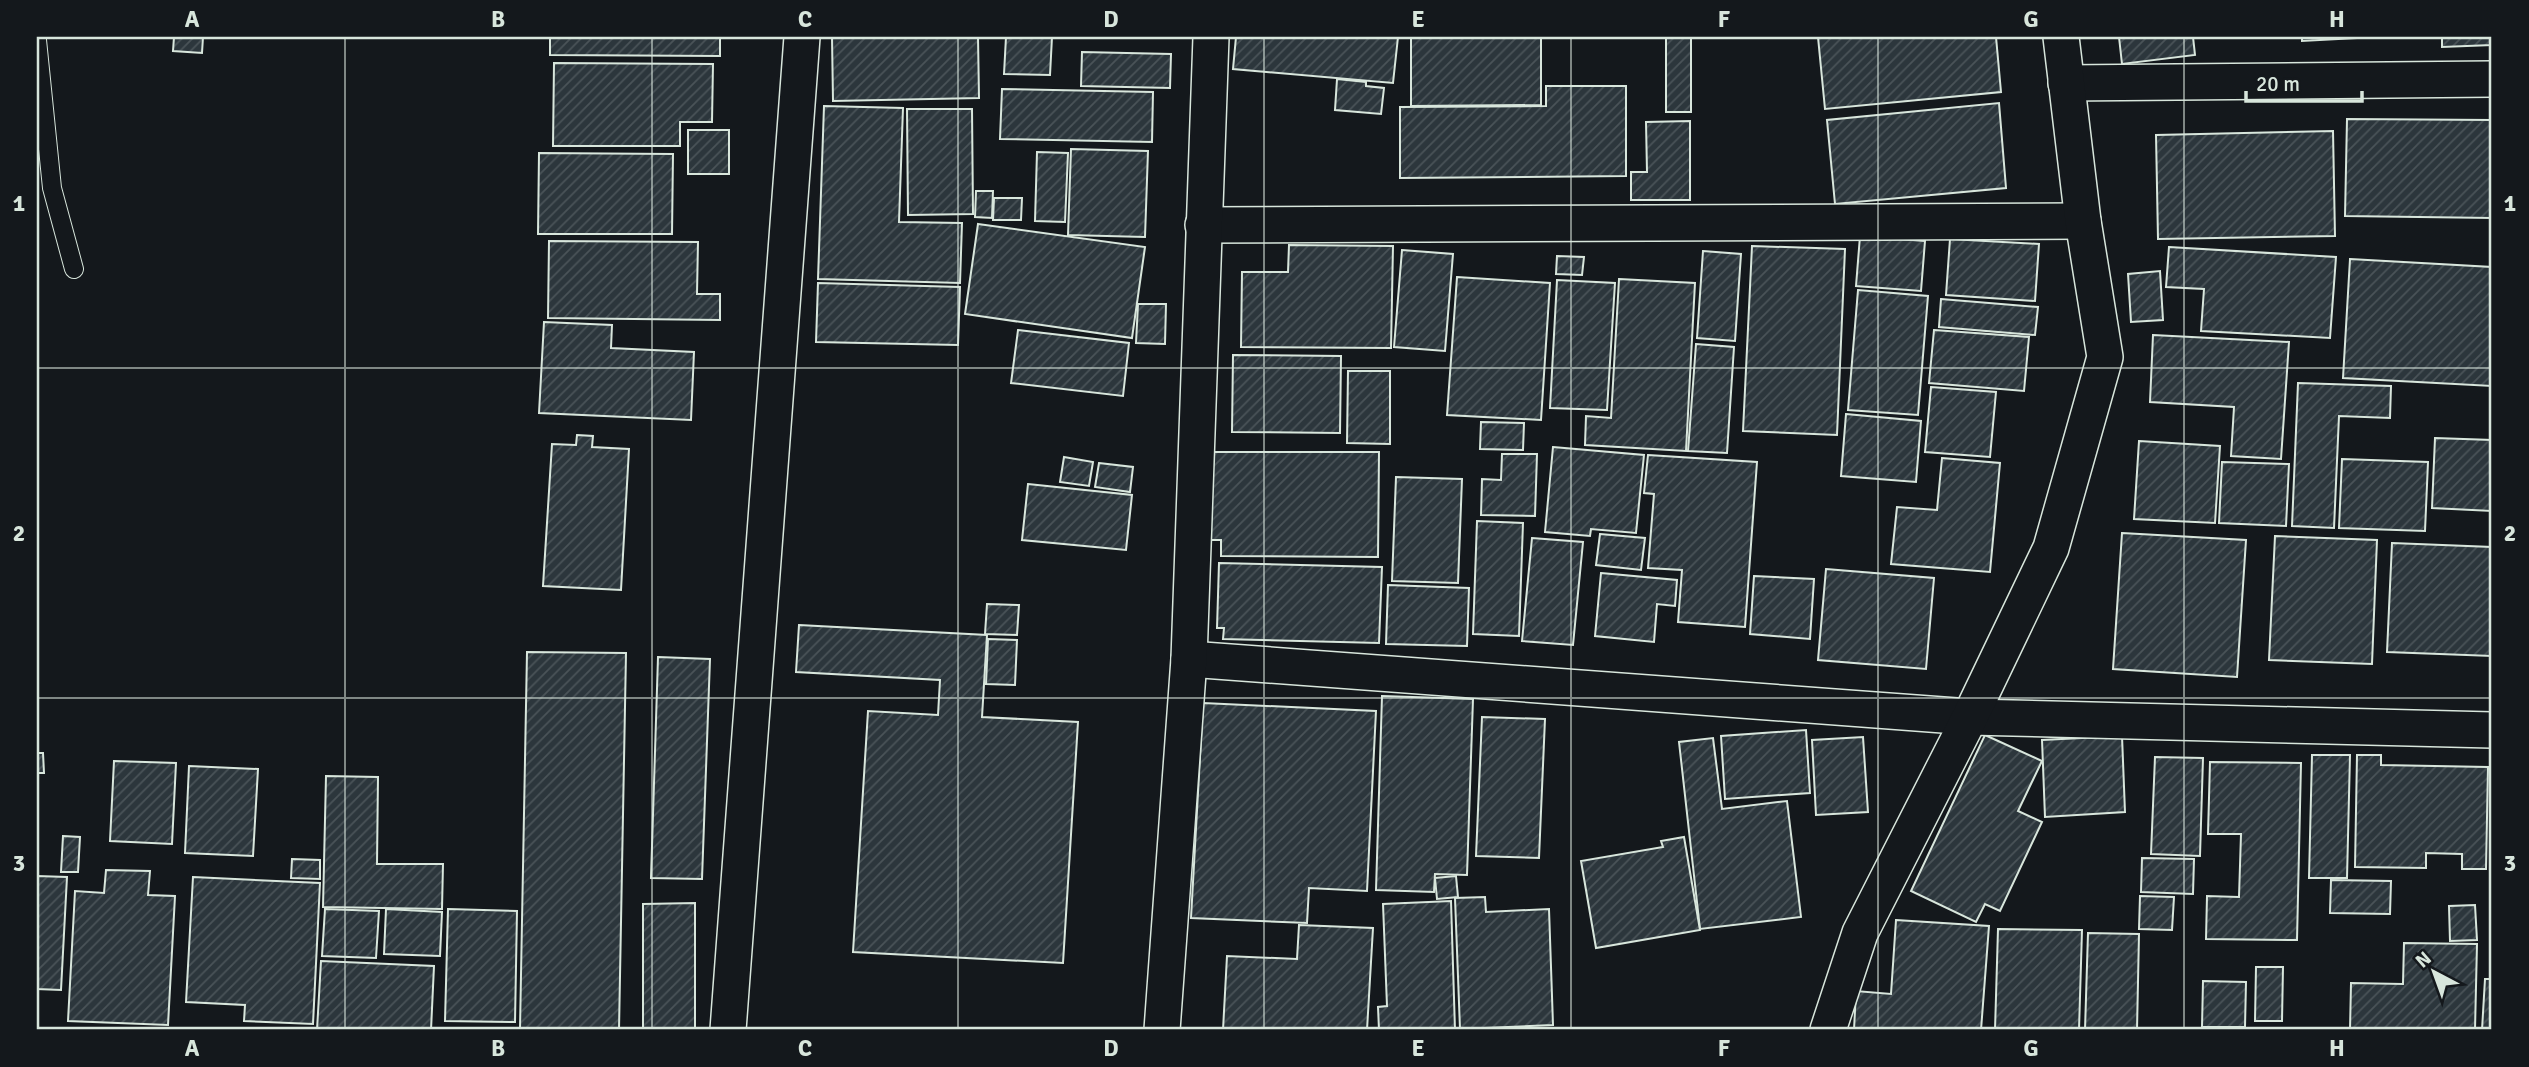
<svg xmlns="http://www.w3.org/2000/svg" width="2529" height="1067" font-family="Signika,sans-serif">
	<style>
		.building { fill: url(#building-hatch); stroke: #d8e6dc; stroke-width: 2 }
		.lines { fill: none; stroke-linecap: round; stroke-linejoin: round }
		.lane-casing { stroke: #d8e6dc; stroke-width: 20 }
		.street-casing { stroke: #d8e6dc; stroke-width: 38 }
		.lane { stroke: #14181c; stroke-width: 18 }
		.street { stroke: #14181c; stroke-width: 35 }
		.grid { fill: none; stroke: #d8e6dc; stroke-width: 2; stroke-opacity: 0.55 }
		.neatline { fill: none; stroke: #d8e6dc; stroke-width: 2.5 }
		.grid-label { font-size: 23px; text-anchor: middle; font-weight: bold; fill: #d8e6dc }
	</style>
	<defs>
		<pattern id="building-hatch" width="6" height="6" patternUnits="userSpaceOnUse" patternTransform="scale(1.75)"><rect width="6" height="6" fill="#2c363c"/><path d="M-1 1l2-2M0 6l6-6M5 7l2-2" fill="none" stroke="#4a5358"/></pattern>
	</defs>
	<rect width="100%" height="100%" fill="#14181c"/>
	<g class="building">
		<polygon points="174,37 203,37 202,53 173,51"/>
		<polygon points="550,37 720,37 720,56 550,55"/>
		<polygon points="832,37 978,37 979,98 833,101"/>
		<polygon points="1006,37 1052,37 1050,75 1004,74"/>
		<polygon points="1236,37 1398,37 1393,83 1233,69"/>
		<polygon points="1411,37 1541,37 1541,105 1411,106"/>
		<rect x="1666" y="37" width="25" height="75"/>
		<polygon points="1818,37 1996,37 2001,92 1825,109"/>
		<polygon points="2119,37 2193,37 2195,55 2122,64"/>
		<polygon points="2302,37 2376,37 2302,41"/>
		<polygon points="2442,37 2492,37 2492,45 2442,47"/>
		<polygon points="1082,52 1171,54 1170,88 1081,86"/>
		<polygon points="554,63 713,64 712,122 680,122 680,146 553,146"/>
		<polygon points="1337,79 1366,82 1366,86 1384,88 1381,114 1335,110"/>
		<polygon points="1546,86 1626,86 1626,176 1400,178 1400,107 1546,106"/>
		<polygon points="1002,89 1153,92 1152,142 1000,139"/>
		<polygon points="1999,103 2006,188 1835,204 1827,120"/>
		<polygon points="824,106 903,108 899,222 962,223 960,283 818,279"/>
		<polygon points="907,109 972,109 973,214 908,215"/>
		<polygon points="2347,119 2492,120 2492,218 2345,216"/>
		<polygon points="1690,121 1690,200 1631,200 1631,172 1647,172 1646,122"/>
		<rect x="688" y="130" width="41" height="44"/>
		<polygon points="2333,131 2335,236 2158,239 2156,135"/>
		<polygon points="1071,149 1148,151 1145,237 1068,235"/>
		<polygon points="1037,152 1068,153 1065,222 1035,221"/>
		<polygon points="539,153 673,154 672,234 538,234"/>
		<polygon points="976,191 993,191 992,218 975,217"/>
		<polygon points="994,198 1022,198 1021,220 993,220"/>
		<polygon points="978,224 1145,247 1132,338 965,314"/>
		<polygon points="1860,236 1925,241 1921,291 1856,286"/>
		<polygon points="1950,239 2039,244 2035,301 1946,295"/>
		<polygon points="549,241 698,242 697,294 720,294 720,320 548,318"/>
		<polygon points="1289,245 1393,246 1391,348 1241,347 1242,272 1288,272"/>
		<polygon points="1752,246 1845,249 1837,435 1743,431"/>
		<polygon points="2169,247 2336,257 2330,338 2201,331 2204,289 2166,287"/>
		<polygon points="1402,250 1453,254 1445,351 1394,347"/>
		<polygon points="1703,251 1741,254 1735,341 1697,338"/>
		<polygon points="1557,256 1584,257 1582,275 1556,274"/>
		<polygon points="2350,259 2492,267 2492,386 2343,378"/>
		<polygon points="2160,271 2163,320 2131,322 2128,274"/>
		<polygon points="1457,277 1550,283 1541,420 1447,415"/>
		<polygon points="1619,279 1695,283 1686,451 1585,445 1586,416 1611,418"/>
		<polygon points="1557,280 1615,283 1607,410 1550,408"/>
		<polygon points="818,283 960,287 958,345 816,342"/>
		<polygon points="1858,290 1928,296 1918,415 1848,410"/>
		<polygon points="1941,299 2038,307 2035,335 1939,327"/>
		<polygon points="1138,304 1166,304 1165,344 1136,343"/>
		<polygon points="544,322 612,325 611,348 694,352 691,420 539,413"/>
		<polygon points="1018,330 1129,343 1123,396 1011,383"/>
		<polygon points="1934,330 2029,337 2024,391 1929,383"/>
		<polygon points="2153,335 2289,342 2281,459 2231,456 2234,407 2150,402"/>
		<polygon points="1696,344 1734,347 1727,453 1688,451"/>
		<polygon points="1233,355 1341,356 1340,433 1232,432"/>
		<polygon points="1348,371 1390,371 1390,444 1347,443"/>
		<polygon points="2298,383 2391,386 2390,418 2339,416 2334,528 2292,526"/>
		<polygon points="1931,387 1996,392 1990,457 1925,452"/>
		<polygon points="1846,414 1921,421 1916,482 1841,476"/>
		<polygon points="1481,422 1524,423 1523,450 1480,449"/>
		<polygon points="577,435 593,436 592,447 629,449 621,590 543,586 552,444 576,445"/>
		<polygon points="2435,438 2492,440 2492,511 2432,508"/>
		<polygon points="2139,441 2220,446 2215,523 2134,519"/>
		<polygon points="1553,447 1644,455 1636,533 1591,529 1590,536 1545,532"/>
		<polygon points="1209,452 1379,452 1378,557 1221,556 1221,540 1209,540"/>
		<polygon points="1502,454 1537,454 1535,516 1481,515 1482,479 1501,480"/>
		<polygon points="1648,455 1757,462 1745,627 1678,622 1682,570 1648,568 1654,494 1644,493"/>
		<polygon points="1064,457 1093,462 1089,486 1060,482"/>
		<polygon points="1942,458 2000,463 1990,572 1891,564 1897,507 1937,510"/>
		<polygon points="2342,459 2428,462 2425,531 2339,528"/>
		<polygon points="2222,462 2289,464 2286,526 2219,523"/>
		<polygon points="1099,463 1133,467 1130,492 1095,487"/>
		<polygon points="1396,477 1462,479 1458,583 1392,581"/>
		<polygon points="1028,484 1132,495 1126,550 1022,540"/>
		<polygon points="1477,521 1523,523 1519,636 1473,634"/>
		<polygon points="2122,533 2246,540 2237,677 2113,669"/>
		<polygon points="1600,534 1645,538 1641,570 1596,565"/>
		<polygon points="2275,536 2377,540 2372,664 2269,660"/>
		<polygon points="1532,538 1583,542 1573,645 1522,641"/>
		<polygon points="2392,543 2492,547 2492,656 2387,652"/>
		<polygon points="1219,563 1382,567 1379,643 1223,639 1224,628 1217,628"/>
		<polygon points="1826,569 1934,578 1926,669 1818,660"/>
		<polygon points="1601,573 1677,580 1675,606 1657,604 1654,642 1595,636"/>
		<polygon points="1754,576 1814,579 1810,639 1750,634"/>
		<polygon points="1388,585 1469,588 1467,646 1386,644"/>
		<polygon points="987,604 1019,605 1017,635 985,634"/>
		<polygon points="799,625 987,635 982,717 1078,722 1063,963 853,952 868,711 938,715 940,680 796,672"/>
		<polygon points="988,639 1017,640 1015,685 986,684"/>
		<polygon points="527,652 626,653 619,1030 520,1029"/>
		<polygon points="658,657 710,659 702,879 651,878"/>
		<polygon points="1382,696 1473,699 1467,875 1435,874 1434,892 1376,890"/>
		<polygon points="1203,703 1376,711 1367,891 1309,888 1307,923 1191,918"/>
		<polygon points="1482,717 1545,719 1539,858 1476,856"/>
		<polygon points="1806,730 1810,793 1725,799 1721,736"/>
		<polygon points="1985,735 2042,761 2018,811 2042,822 2000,911 1985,904 1976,922 1911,891"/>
		<polygon points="2122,736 2125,812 2045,817 2042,740"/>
		<polygon points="1863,737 1868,812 1816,815 1812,740"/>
		<polygon points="1713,738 1722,809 1787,801 1801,917 1700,929 1679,742"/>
		<polygon points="37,753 43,753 44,773 37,773"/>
		<polygon points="2312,755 2350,755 2347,878 2309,878"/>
		<polygon points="2357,755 2381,755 2381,765 2488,767 2486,869 2462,869 2462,854 2426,853 2426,868 2355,867"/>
		<polygon points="2155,757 2203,758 2200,856 2151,854"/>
		<polygon points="114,761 176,763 172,844 110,841"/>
		<polygon points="2210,762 2301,763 2297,940 2206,939 2207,896 2239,897 2241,834 2208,834"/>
		<polygon points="189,766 258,769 253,856 185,853"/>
		<polygon points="326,776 378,777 377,864 443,864 442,909 323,907"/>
		<polygon points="63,836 80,837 78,872 61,872"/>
		<polygon points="1684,837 1700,930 1596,948 1581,861 1663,847 1661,841"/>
		<polygon points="2142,858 2194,859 2193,894 2141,892"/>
		<polygon points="292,859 320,860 320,879 291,878"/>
		<polygon points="106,870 150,871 148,895 175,896 168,1025 68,1021 75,891 104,893"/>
		<polygon points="37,876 67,877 61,990 37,989"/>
		<polygon points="1456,876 1458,897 1437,899 1435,878"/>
		<polygon points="193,877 320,883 313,1024 244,1021 245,1005 186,1002"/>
		<polygon points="2331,880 2391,881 2390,914 2330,913"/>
		<polygon points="2140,896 2174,897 2172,930 2139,929"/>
		<polygon points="1485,897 1486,912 1549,909 1553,1025 1460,1029 1455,898"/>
		<polygon points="1451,901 1455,1030 1379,1030 1378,1007 1387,1006 1383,904"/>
		<polygon points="695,903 695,1030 643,1030 643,904"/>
		<polygon points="2475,905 2477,940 2450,941 2449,906"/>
		<polygon points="325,909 379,911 376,958 322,956"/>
		<polygon points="386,909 442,912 440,956 384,954"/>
		<polygon points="448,909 517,911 515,1022 445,1021"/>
		<polygon points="1896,920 1989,926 1981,1030 1854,1030 1856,991 1891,994"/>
		<polygon points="1299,925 1373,928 1367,1030 1223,1030 1227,956 1297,959"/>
		<polygon points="1998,929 2082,930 2079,1030 1995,1030"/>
		<polygon points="2088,933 2139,934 2137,1030 2085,1030"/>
		<polygon points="2404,943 2477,944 2475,1030 2350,1030 2351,983 2403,984"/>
		<polygon points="321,961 434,966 431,1030 317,1030"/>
		<polygon points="2256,967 2283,967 2282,1021 2255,1021"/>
		<polygon points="2485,979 2492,979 2492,1030 2482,1030"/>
		<polygon points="2203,981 2246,982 2245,1027 2202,1027"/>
	</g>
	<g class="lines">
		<defs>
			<polyline id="lane" points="37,40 52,188 74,269"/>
			<g id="street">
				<polyline points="2066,83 2492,79"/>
				<polyline points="1203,225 2083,221"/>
				<polyline points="1189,659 1970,717 2492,730"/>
				<polyline points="728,1030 802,37"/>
				<polyline points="1162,1030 1189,659 1211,37"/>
				<polyline points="1828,1030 1860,933 1970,717 2051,548 2105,357 2083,221 2061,37"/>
			</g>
		</defs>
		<use href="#lane" class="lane-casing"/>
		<use href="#street" class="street-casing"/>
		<use href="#lane" class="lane"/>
		<use href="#street" class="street"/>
	</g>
	<path class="grid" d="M345 37V1030M652 37V1030M958 37V1030M1264 37V1030M1571 37V1030M1878 37V1030M2184 37V1030M37 368H2492M37 698H2492"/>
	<rect width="2529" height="1067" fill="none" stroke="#14181c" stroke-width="77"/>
	<g transform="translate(2434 972) rotate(319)" stroke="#14181c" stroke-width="5" paint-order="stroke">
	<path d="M0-5L12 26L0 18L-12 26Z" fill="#d8e6dc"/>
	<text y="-10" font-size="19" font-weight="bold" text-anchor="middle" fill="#d8e6dc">N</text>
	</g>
	<path d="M2246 91v10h116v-10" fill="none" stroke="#d8e6dc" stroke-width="3.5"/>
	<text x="2256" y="91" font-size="21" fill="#d8e6dc" stroke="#14181c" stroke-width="5" paint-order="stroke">20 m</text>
	<rect x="38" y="38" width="2452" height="990" class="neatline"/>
	<g class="grid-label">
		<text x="192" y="27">A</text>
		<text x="498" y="27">B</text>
		<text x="805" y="27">C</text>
		<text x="1111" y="27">D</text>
		<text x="1418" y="27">E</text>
		<text x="1724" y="27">F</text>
		<text x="2031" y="27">G</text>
		<text x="2337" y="27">H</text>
		<text x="19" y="211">1</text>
		<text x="2510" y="211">1</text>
		<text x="19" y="541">2</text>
		<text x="2510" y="541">2</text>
		<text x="19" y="871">3</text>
		<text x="2510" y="871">3</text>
		<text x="192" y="1056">A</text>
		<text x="498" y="1056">B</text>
		<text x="805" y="1056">C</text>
		<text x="1111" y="1056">D</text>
		<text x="1418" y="1056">E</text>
		<text x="1724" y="1056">F</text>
		<text x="2031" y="1056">G</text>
		<text x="2337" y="1056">H</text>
	</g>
</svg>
